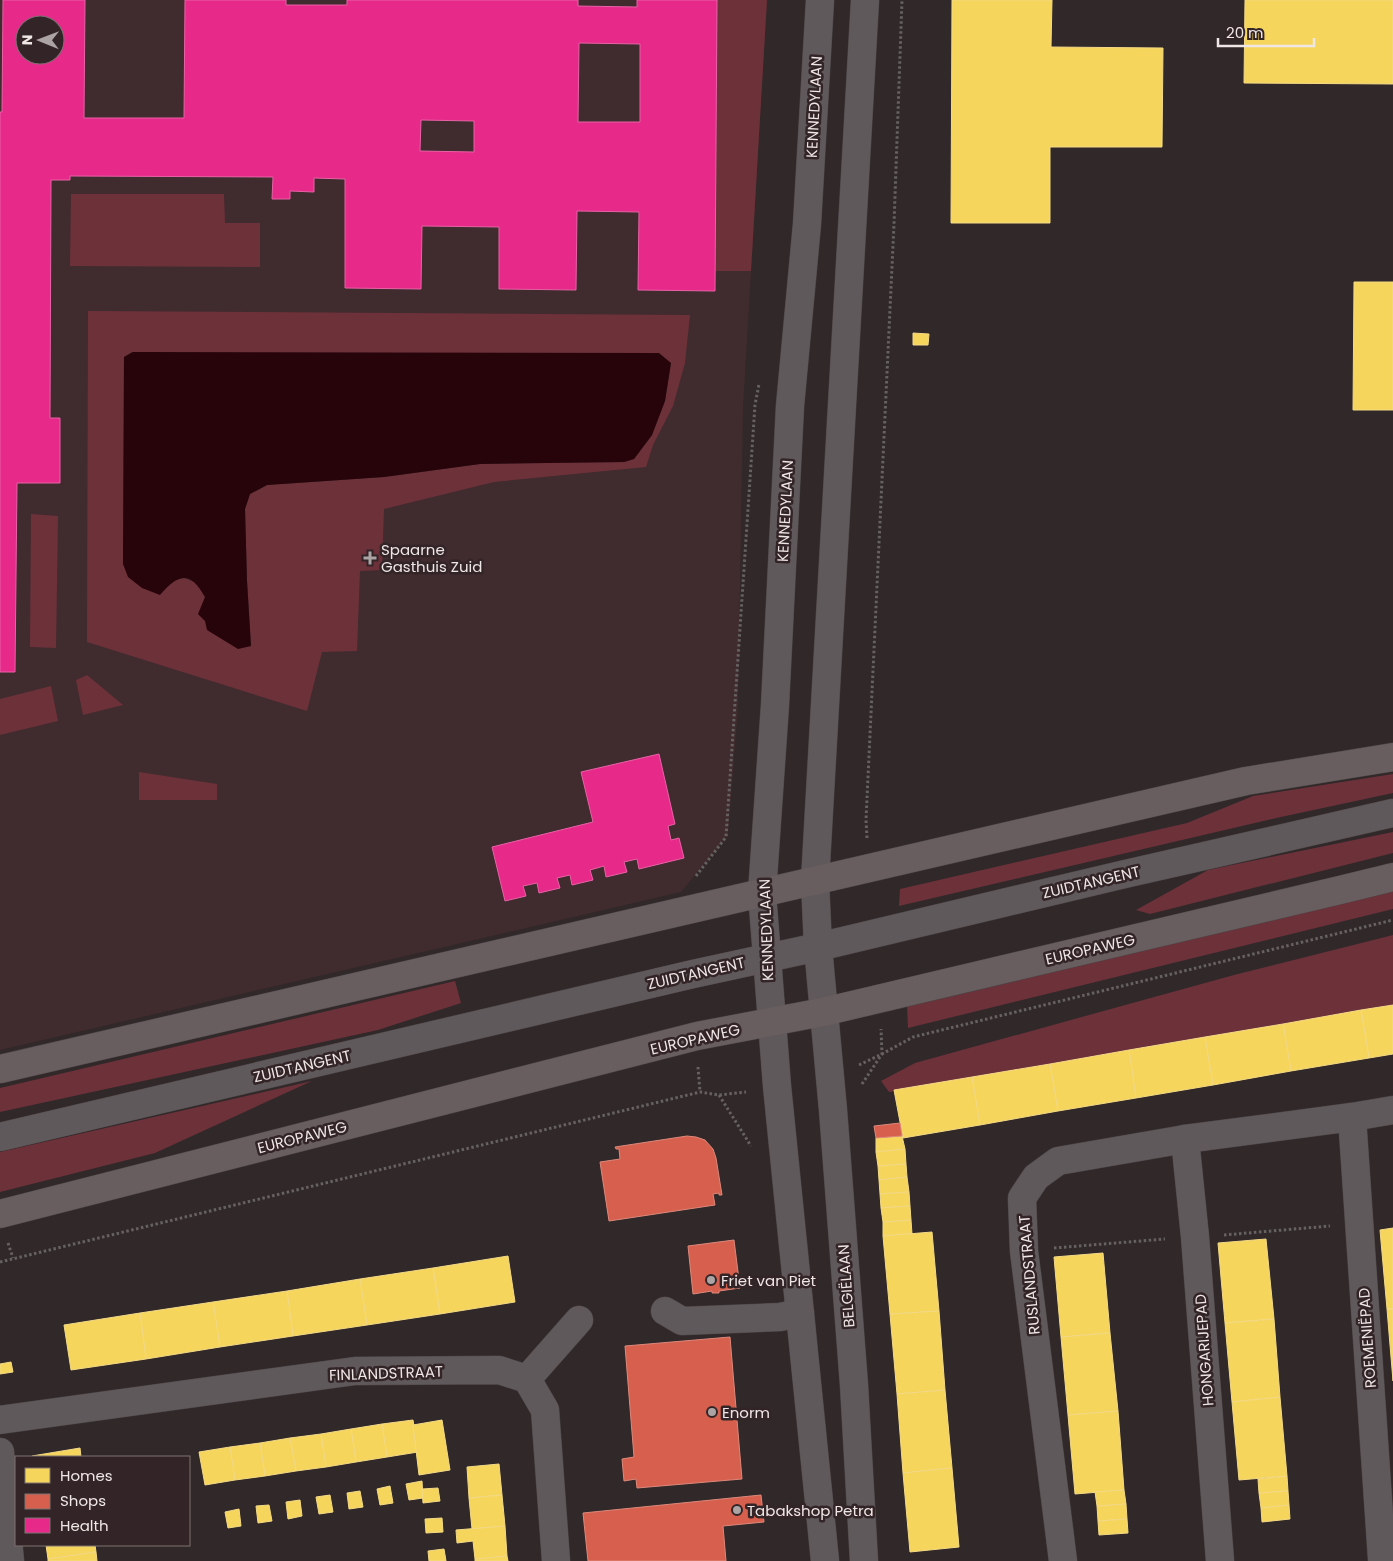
<svg xmlns="http://www.w3.org/2000/svg" width="1393" height="1561" font-family="Poppins,sans-serif">
	<style>
		.built { fill: #402b2e; fill-rule: evenodd }
		.green { fill: #6d313a; fill-rule: evenodd }
		.water { fill: #27040a }
		.homes { fill: #f6d55c; stroke: #f4da85 }
		.shops { fill: #d6604d; stroke: #de887b }
		.health { fill: #e7298a; stroke: #e962a6; fill-rule: evenodd }
		.lines { fill: none; stroke-linecap: round; stroke-linejoin: round }
		.minor-casing { stroke: #4b4445; stroke-width: 29 }
		.major-casing { stroke: #4b4445; stroke-width: 29 }
		.path { stroke: #666262; stroke-width: 3; stroke-dasharray: 2.5 2.5; stroke-linecap: butt }
		.minor { stroke: #60595b; stroke-width: 28 }
		.major { stroke: #685e5f; stroke-width: 28 }
		.poi-dot { fill: #aca4a4; stroke: #332527; stroke-width: 2 }
		.labels { text-anchor: middle; dominant-baseline: central; stroke-width: 5; stroke-linejoin: round; paint-order: stroke }
		.street-label { font-size: 15px; fill: #efe6e6; stroke: #332527 }
		.poi-label { font-size: 15px; fill: #efe6e6; stroke: #332527; text-anchor: start }
	</style>
	<rect width="100%" height="100%" fill="#302829"/>
	<path class="built" d="M0 0H767L743 408 738 708 728 836 681 892 0 1050ZM25 25H55V55H25Z"/>
	<g class="green">
		<polygon points="716,0 767,0 751,271 712,271"/>
		<polygon points="71,194 224,194 225,223 260,223 260,267 70,266"/>
		<path d="M88 311 690 315 685 363 673 406 653 445 646 467 494 482 384 509 382 570 360 571 357 651 322 652 307 711 87 642ZM132 352 671 363 665 401 652 435 634 459 624 462 480 464 384 477 267 485 250 494 245 509 247 581 251 646 205 597 197 583 184 578 172 581 123 564 124 357Z"/>
		<polygon points="31,514 58,516 56,648 30,647"/>
		<polygon points="87,675 123,705 83,715 76,680"/>
		<polygon points="51,686 58,721 0,735 0,699"/>
		<polygon points="139,772 217,784 217,800 139,800"/>
		<polygon points="1393,774 1393,793 1281,817 899,906 900,889 1187,823 1253,796"/>
		<polygon points="1393,832 1393,853 1150,914 1136,910 1208,870"/>
		<polygon points="1393,885 1393,909 908,1028 907,1005"/>
		<polygon points="1393,935 1393,1006 889,1092 881,1081 915,1063 1234,975"/>
		<polygon points="455,981 461,1003 378,1030 0,1112 0,1088"/>
		<polygon points="312,1081 155,1153 0,1192 0,1152"/>
	</g>
	<path class="water" d="M133 352 659 353 671 363 665 401 652 435 634 459 624 462 480 464 384 477 267 485 250 494 245 509 247 581 251 646 238 649 207 630 205 621 198 614 205 597C190 570 178 574 160 595L142 588 128 577 123 564 124 357Z"/>
	<g class="homes">
		<polygon points="952,0 1052,0 1051,47 1163,48 1162,147 1050,147 1050,223 951,223"/>
		<polygon points="1245,0 1393,0 1393,84 1244,83"/>
		<polygon points="1354,282 1393,282 1393,410 1353,410"/>
		<polygon points="913,333 929,334 928,345 913,345"/>
		<polygon points="1393,1005 1393,1054 1369,1058 1361,1010"/>
		<polygon points="1361,1010 1369,1058 1291,1071 1283,1024"/>
		<polygon points="1283,1024 1291,1071 1213,1085 1205,1037"/>
		<polygon points="1205,1037 1213,1085 1136,1098 1129,1050"/>
		<polygon points="1129,1050 1136,1098 1058,1111 1050,1064"/>
		<polygon points="1050,1064 1058,1111 980,1125 972,1077"/>
		<polygon points="972,1077 980,1125 903,1138 894,1090"/>
		<polygon points="902,1136 905,1149 876,1152 876,1138"/>
		<polygon points="905,1149 906,1164 878,1166 876,1152"/>
		<polygon points="906,1164 907,1177 879,1180 878,1166"/>
		<polygon points="907,1177 909,1192 880,1194 879,1180"/>
		<polygon points="909,1192 910,1206 881,1208 880,1194"/>
		<polygon points="910,1206 911,1220 883,1222 881,1208"/>
		<polygon points="911,1220 912,1234 883,1236 883,1222"/>
		<polygon points="1393,1228 1393,1309 1387,1309 1380,1230"/>
		<polygon points="932,1232 939,1311 890,1314 883,1236"/>
		<polygon points="1266,1239 1274,1319 1225,1323 1218,1243"/>
		<polygon points="1103,1253 1110,1333 1061,1337 1054,1257"/>
		<polygon points="508,1256 515,1302 440,1314 433,1268"/>
		<polygon points="433,1268 440,1314 367,1325 360,1279"/>
		<polygon points="360,1279 367,1325 293,1336 287,1291"/>
		<polygon points="287,1291 293,1336 220,1347 213,1302"/>
		<polygon points="213,1302 220,1347 146,1359 140,1313"/>
		<polygon points="1387,1309 1393,1309 1393,1381"/>
		<polygon points="939,1311 945,1390 897,1394 890,1314"/>
		<polygon points="140,1313 146,1359 71,1370 64,1325"/>
		<polygon points="1274,1319 1280,1397 1232,1402 1225,1323"/>
		<polygon points="1110,1333 1118,1411 1068,1415 1061,1337"/>
		<polygon points="11,1362 13,1372 0,1374 0,1364"/>
		<polygon points="945,1390 952,1468 903,1473 897,1394"/>
		<polygon points="1280,1397 1287,1476 1239,1480 1232,1402"/>
		<polygon points="1118,1411 1124,1490 1075,1494 1068,1415"/>
		<polygon points="413,1420 418,1452 387,1457 382,1424"/>
		<polygon points="442,1420 450,1470 419,1475 413,1425"/>
		<polygon points="382,1424 387,1457 356,1462 351,1429"/>
		<polygon points="351,1429 356,1462 326,1467 321,1434"/>
		<polygon points="321,1434 326,1467 296,1471 290,1438"/>
		<polygon points="290,1438 296,1471 265,1476 260,1443"/>
		<polygon points="260,1443 265,1476 235,1480 230,1447"/>
		<polygon points="230,1447 235,1480 205,1485 199,1452"/>
		<polygon points="80,1448 81,1457 32,1457 32,1456"/>
		<polygon points="499,1464 502,1495 469,1498 467,1467"/>
		<polygon points="952,1468 959,1547 910,1552 903,1473"/>
		<polygon points="1287,1476 1288,1491 1259,1493 1258,1479"/>
		<polygon points="422,1481 423,1498 409,1500 406,1484"/>
		<polygon points="390,1486 393,1503 380,1505 377,1489"/>
		<polygon points="438,1488 440,1501 423,1503 422,1489"/>
		<polygon points="1124,1490 1126,1504 1097,1506 1095,1492"/>
		<polygon points="360,1491 363,1507 349,1509 347,1493"/>
		<polygon points="1288,1491 1289,1505 1261,1508 1259,1493"/>
		<polygon points="330,1495 333,1512 319,1514 316,1497"/>
		<polygon points="502,1495 505,1526 472,1529 469,1498"/>
		<polygon points="300,1500 302,1516 288,1519 286,1502"/>
		<polygon points="1126,1504 1127,1519 1098,1521 1097,1506"/>
		<polygon points="269,1505 272,1521 258,1523 256,1506"/>
		<polygon points="1289,1505 1290,1519 1262,1522 1261,1508"/>
		<polygon points="239,1509 241,1526 228,1528 225,1512"/>
		<polygon points="442,1518 443,1532 426,1533 425,1519"/>
		<polygon points="1127,1519 1128,1533 1099,1535 1098,1521"/>
		<polygon points="505,1526 507,1556 475,1559 473,1541 457,1543 456,1530"/>
		<polygon points="46,1545 95,1545 96,1552 48,1559"/>
		<polygon points="444,1549 446,1561 429,1561 428,1551"/>
		<polygon points="96,1552 97,1561 48,1561 48,1559"/>
		<polygon points="507,1556 508,1561 475,1561 475,1559"/>
	</g>
	<g class="shops">
		<polygon points="900,1123 902,1136 876,1138 874,1126"/>
		<polygon points="687,1136 696,1137 705,1140 713,1149 716,1158 722,1195 719,1195 719,1193 713,1194 715,1205 609,1221 600,1162 620,1159 619,1149 616,1149 615,1147"/>
		<polygon points="734,1240 740,1288 719,1291 719,1293 712,1293 712,1291 693,1294 688,1246"/>
		<polygon points="730,1337 742,1479 637,1488 636,1479 624,1481 622,1459 634,1457 625,1346"/>
		<polygon points="761,1495 764,1522 723,1526 726,1561 588,1561 583,1513"/>
	</g>
	<g class="health">
		<path d="M3 0H85L84 118H184L185 0H286V5H347V0H578V6L637 7V0H717L715 291 638 290 639 212 577 211 576 290 499 289V227L422 226 421 289 345 288V179L314 178V192L290 191V199H272L273 177 70 176V180H51L50 418H60V483H17L15 672H0V112H2ZM25 25H55V55H25ZM579 43 640 44V122H578ZM421 120 474 121V152L420 151Z"/>
		<polygon points="659,754 675,824 668,826 671,840 679,838 684,858 639,869 637,859 624,862 627,872 606,877 604,866 590,870 593,880 572,885 570,875 557,878 560,888 539,893 537,883 523,886 526,896 505,901 492,847 593,822 581,772"/>
	</g>
	<g class="lines">
		<defs>
			<g id="minor">
				<polyline points="820,0 807,224 790,406 775,705 762,893 777,1086 825,1561"/>
				<polyline points="1352,1117 1382,1559"/>
				<polyline points="0,1137 693,974 818,947 1125,874 1393,813"/>
				<polyline points="1185,1139 1195,1237 1220,1561"/>
				<polyline points="665,1311 682,1321 780,1317 800,1313"/>
				<polyline points="527,1379 579,1320"/>
				<polyline points="0,1420 355,1371 499,1370 527,1379 545,1410 556,1561"/>
				<polyline points="0,1452 10,1561"/>
				<polyline points="864,1561 854,1385 833,1110 818,947 815,881 865,0"/>
				<polyline points="1063,1561 1024,1251 1022,1198 1036,1177 1058,1161 1185,1139 1352,1117 1393,1110"/>
			</g>
			<g id="major">
				<polyline points="0,1069 1246,781 1393,757"/>
				<polyline points="0,1214 697,1036 823,1012 1340,890 1393,877"/>
			</g>
		</defs>
		<use href="#minor" class="minor-casing"/>
		<use href="#major" class="major-casing"/>
		<g class="path">
			<polyline points="867,838 866,820 894,224 902,0"/>
			<polyline points="696,876 726,837 755,405 759,384"/>
			<polyline points="859,1065 882,1054 913,1037 1393,920"/>
			<polyline points="698,1067 700,1092"/>
			<polyline points="862,1084 882,1054 881,1029"/>
			<polyline points="719,1095 751,1146"/>
			<polyline points="1224,1235 1330,1226"/>
			<polyline points="8,1243 13,1258"/>
			<polyline points="1054,1248 1165,1239"/>
			<polyline points="0,1262 700,1092 719,1095 746,1092"/>
		</g>
		<use href="#minor" class="minor"/>
		<use href="#major" class="major"/>
	</g>
	<g class="poi-dot">
		<path d="M367.5 550.5h5v5h5v5h-5v5h-5v-5h-5v-5h5z"/>
		<circle cx="711" cy="1280" r="5"/>
		<circle cx="712" cy="1412" r="5"/>
		<circle cx="737" cy="1510" r="5"/>
	</g>
	<g class="labels">
		<g class="street-label">
			<text transform="translate(814 107) rotate(-87)">KENNEDYLAAN</text>
			<text transform="translate(785 511) rotate(-87)">KENNEDYLAAN</text>
			<text transform="translate(1091 882) rotate(-13)">ZUIDTANGENT</text>
			<text transform="translate(766 930) rotate(-92)">KENNEDYLAAN</text>
			<text transform="translate(1090 949) rotate(-13)">EUROPAWEG</text>
			<text transform="translate(696 973) rotate(-13)">ZUIDTANGENT</text>
			<text transform="translate(695 1039) rotate(-13)">EUROPAWEG</text>
			<text transform="translate(302 1066) rotate(-13)">ZUIDTANGENT</text>
			<text transform="translate(302 1137) rotate(-14)">EUROPAWEG</text>
			<text transform="translate(1029 1275) rotate(-95)">RUSLANDSTRAAT</text>
			<text transform="translate(846 1286) rotate(-94)">BELGIËLAAN</text>
			<text transform="translate(1367 1338) rotate(-94)">ROEMENIËPAD</text>
			<text transform="translate(1204 1350) rotate(-94)">HONGARIJEPAD</text>
			<text transform="translate(386 1373) rotate(-2)">FINLANDSTRAAT</text>
		</g>
		<g class="poi-label">
			<text x="381" y="549">Spaarne<tspan x="381" dy="17">Gasthuis Zuid</tspan></text>
			<text x="721" y="1280">Friet van Piet</text>
			<text x="722" y="1412">Enorm</text>
			<text x="747" y="1510">Tabakshop Petra</text>
		</g>
	</g>
	<rect x="15" y="1456" width="175" height="90" fill="#332527" stroke="#7e7273"/>
	<rect x="25" y="1468" width="25" height="15" fill="#f6d55c" stroke="#7e7273"/>
	<text x="60" y="1481" font-size="15" fill="#efe6e6">Homes</text>
	<rect x="25" y="1494" width="25" height="15" fill="#d6604d" stroke="#7e7273"/>
	<text x="60" y="1506" font-size="15" fill="#efe6e6">Shops</text>
	<rect x="25" y="1518" width="25" height="15" fill="#e7298a" stroke="#7e7273"/>
	<text x="60" y="1531" font-size="15" fill="#efe6e6">Health</text>
	<g transform="translate(40 40) rotate(271)"><circle r="24" fill="#332527" stroke="#7e7273"/>
	<path d="M0-4L9 19L0 12L-9 19Z" fill="#aca4a4"/>
	<text y="-8" font-size="14" font-weight="bold" text-anchor="middle" fill="#efe6e6">N</text>
	</g>
	<path d="M1218 38v8h96v-8" fill="none" stroke="#efe6e6" stroke-width="2.5"/>
	<text x="1226" y="38" font-size="15" fill="#efe6e6" stroke="#332527" stroke-width="4" paint-order="stroke">20 m</text>
</svg>
